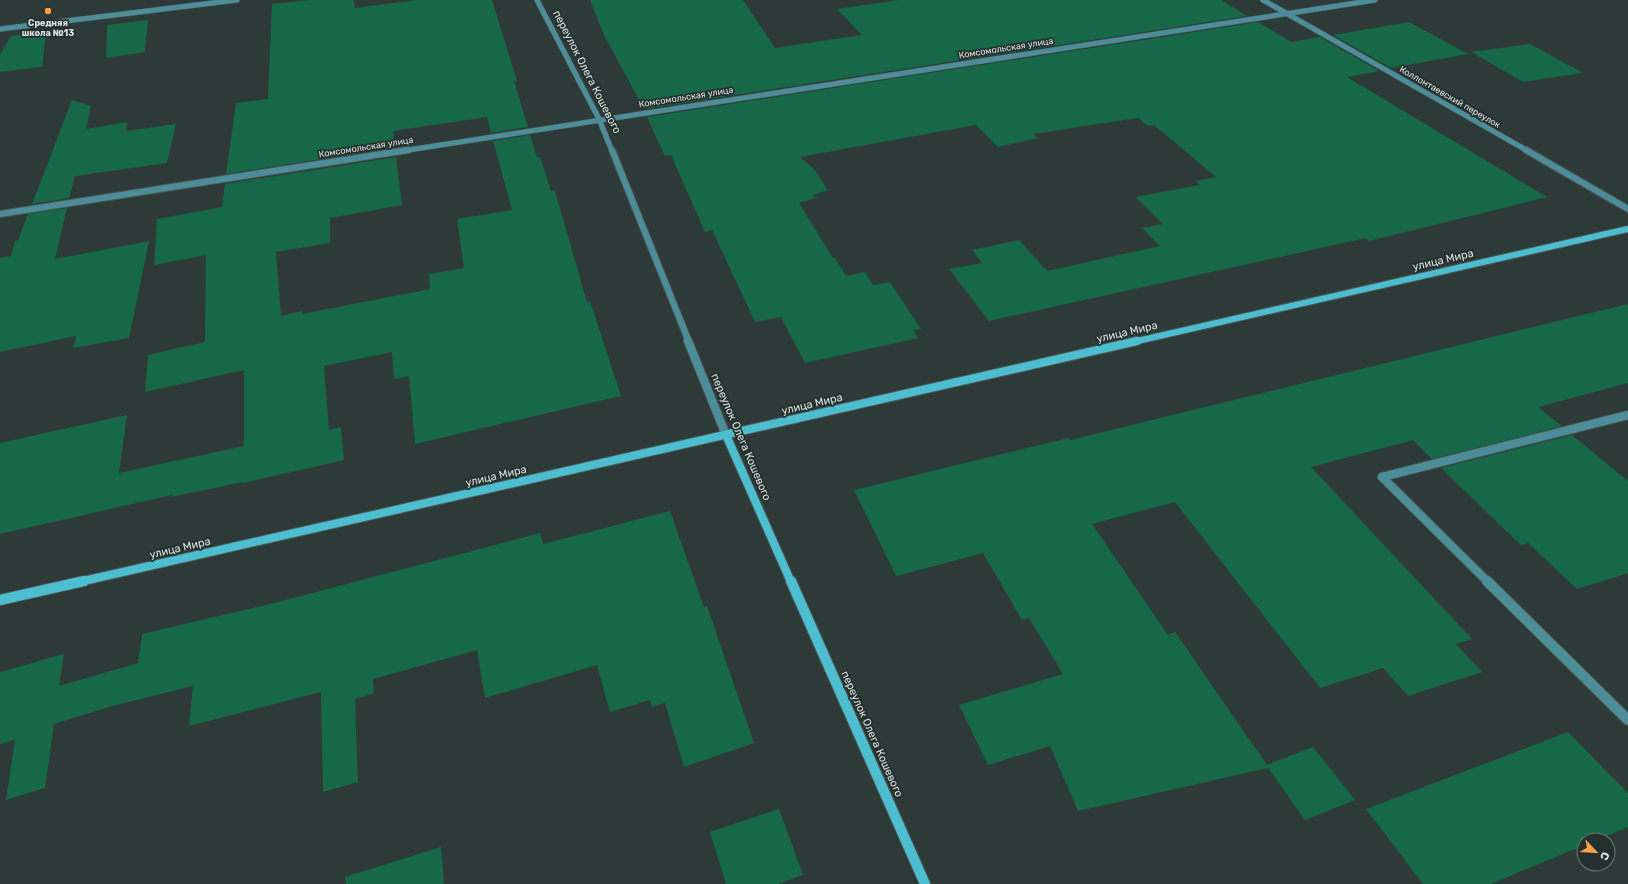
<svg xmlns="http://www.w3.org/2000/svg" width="1628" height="884" font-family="Rubik,sans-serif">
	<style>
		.building { fill: #176848 }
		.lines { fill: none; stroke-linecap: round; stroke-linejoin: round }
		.lane-far1-casing { stroke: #4c5857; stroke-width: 10 }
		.lane-casing { stroke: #4c5857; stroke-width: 12 }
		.street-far2-casing { stroke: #4c5857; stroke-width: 6 }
		.street-far1-casing { stroke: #4c5857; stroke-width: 8 }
		.street-casing { stroke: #4c5857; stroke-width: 10 }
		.secondary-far2-casing { stroke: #4c5857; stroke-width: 8 }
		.secondary-far1-casing { stroke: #4c5857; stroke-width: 10 }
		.secondary-casing { stroke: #4c5857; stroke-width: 12 }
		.lane-far1 { stroke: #4c8d99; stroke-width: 8 }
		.lane { stroke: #4c8d99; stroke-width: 10 }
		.street-far2 { stroke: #4c8d99; stroke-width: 5 }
		.street-far1 { stroke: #4c8d99; stroke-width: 6 }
		.street { stroke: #4c8d99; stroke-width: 8 }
		.secondary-far2 { stroke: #4dbdd0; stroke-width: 6 }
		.secondary-far1 { stroke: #4dbdd0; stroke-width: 8 }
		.secondary { stroke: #4dbdd0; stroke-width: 10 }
		.poi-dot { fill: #f8a14a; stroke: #23302e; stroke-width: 1.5 }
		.labels { text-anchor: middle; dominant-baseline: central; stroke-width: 3.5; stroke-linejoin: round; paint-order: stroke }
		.far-poi-label { font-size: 9px; font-weight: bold; fill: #dbe3e2; stroke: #23302e }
		.far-street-label { font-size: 9px; fill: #dbe3e2; stroke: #23302e }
		.street-label { font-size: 11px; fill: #dbe3e2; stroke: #23302e }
	</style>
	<rect width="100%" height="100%" fill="#2d3a38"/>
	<g class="building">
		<polygon points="309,0 354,0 355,8 417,0 492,0 517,81 514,81 528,127 491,133 487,117 393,131 395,147 226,174 236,103 268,99 272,4"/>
		<polygon points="590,0 743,0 775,48 862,35 837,9 899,0 1221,0 1247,16 644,109 603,33"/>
		<polygon points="148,20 145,52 106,58 107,25"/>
		<polygon points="1258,22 1291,42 1320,37 1379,71 1347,77 1547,197 1369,241 1366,238 989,321 949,269 982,263 972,250 1019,240 1047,271 1160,246 1142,228 1163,224 1135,197 1200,185 1196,181 1216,177 1154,125 1148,126 1138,118 1033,134 1038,138 998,147 976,125 800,157 814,169 828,190 813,195 816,198 799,203 833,258 835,258 846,276 865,272 873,285 890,282 921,329 913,330 918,338 805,363 781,317 755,322 712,230 705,232 671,155 665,156 647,117"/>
		<polygon points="1409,22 1468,54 1391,68 1333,35"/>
		<polygon points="46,32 42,67 0,72 0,55 11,36"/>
		<polygon points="1530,44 1583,73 1523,82 1471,52"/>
		<polygon points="72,100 91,106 86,129 127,122 126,131 176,124 167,163 75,176 69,198 32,204"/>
		<polygon points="530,135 537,157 540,157 551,191 555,191 587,302 590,301 621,396 415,444 409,376 394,379 392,352 324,366 329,430 341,427 344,460 243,483 243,482 171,497 172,495 0,534 0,443 127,415 119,473 244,446 244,370 145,392 148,355 205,342 206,255 154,265 157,219 222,207 225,184 396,157 402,205 330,218 330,243 276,252 281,316 302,311 302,314 430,289 429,274 464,268 457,219 512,210 493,141"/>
		<polygon points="67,208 55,259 149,241 129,338 73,348 76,336 0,352 0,258 11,256 15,241 18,240 28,214"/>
		<polygon points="1628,304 1628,383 1538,407 1562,426 1432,459 1413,440 1311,467 1472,639 1456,644 1482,672 1408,696 1383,668 1320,688 1175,502 1092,524 1168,635 1175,632 1267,765 1313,747 1355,800 1305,820 1268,768 1078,811 1050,746 988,765 959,705 1063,674 1029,618 1022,620 983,553 896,576 854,490 1069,438 1070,440"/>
		<polygon points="1572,435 1628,481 1628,573 1577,589 1528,543 1521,545 1441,468"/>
		<polygon points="670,511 704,607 707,606 754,743 684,767 665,703 652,707 650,700 610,712 597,665 485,698 477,650 373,679 374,693 355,699 358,782 323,792 321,692 189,726 193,686 109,707 54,724 45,788 6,800 15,740 0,744 0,672 64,654 59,686 138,663 142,634 278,602 540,533 543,544"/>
		<polygon points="1568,732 1628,793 1628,827 1597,840 1584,840 1584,845 1491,884 1423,884 1366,809"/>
		<polygon points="779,809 803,875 778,884 726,884 710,832"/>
		<polygon points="441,847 444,884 346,884 345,877"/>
	</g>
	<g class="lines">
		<defs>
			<polyline id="lane-far1" points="1488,582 1382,477 1628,415"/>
			<polyline id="lane" points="1487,581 1628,720"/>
			<g id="street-far2">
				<polyline points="537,0 599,119 612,151"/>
				<polyline points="1263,0 1528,151"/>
				<polyline points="0,29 237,0"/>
				<polyline points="402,151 1375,0"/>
			</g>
			<g id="street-far1">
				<polyline points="612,150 689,342"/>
				<polyline points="1526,150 1628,209"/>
				<polyline points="0,214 408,150"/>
			</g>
			<polyline id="street" points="688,341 726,435"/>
			<polyline id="secondary-far2" points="1133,342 1628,229"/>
			<g id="secondary-far1">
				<polyline points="726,435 791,582"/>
				<polyline points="79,582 1137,341"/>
			</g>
			<g id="secondary">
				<polyline points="791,581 925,884"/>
				<polyline points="0,600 84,581"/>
			</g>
		</defs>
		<use href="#lane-far1" class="lane-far1-casing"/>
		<use href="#lane" class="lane-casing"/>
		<use href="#street-far2" class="street-far2-casing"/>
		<use href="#street-far1" class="street-far1-casing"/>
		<use href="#street" class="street-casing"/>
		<use href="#secondary-far2" class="secondary-far2-casing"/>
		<use href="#secondary-far1" class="secondary-far1-casing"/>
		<use href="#secondary" class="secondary-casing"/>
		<use href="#lane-far1" class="lane-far1"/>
		<use href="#lane" class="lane"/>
		<use href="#street-far2" class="street-far2"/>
		<use href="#street-far1" class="street-far1"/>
		<use href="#street" class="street"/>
		<use href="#secondary-far2" class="secondary-far2"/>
		<use href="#secondary-far1" class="secondary-far1"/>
		<use href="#secondary" class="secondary"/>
	</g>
	<circle class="poi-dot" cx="48" cy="11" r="4"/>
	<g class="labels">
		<g class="far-poi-label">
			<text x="48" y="23">Средняя<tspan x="48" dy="10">школа №13</tspan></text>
		</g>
		<g class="far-street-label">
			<text transform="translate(1006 48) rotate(-9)">Комсомольская улица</text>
			<text transform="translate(686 97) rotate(-9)">Комсомольская улица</text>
			<text transform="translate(1450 97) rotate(30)">Коллонтаевский переулок</text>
			<text transform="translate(366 147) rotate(-9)">Комсомольская улица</text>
		</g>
		<g class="street-label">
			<text transform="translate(587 72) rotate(63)">переулок Олега Кошевого</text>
			<text transform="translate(1443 260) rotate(-13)">улица Мира</text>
			<text transform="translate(1127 332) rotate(-13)">улица Мира</text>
			<text transform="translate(812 404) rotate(-13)">улица Мира</text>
			<text transform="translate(741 437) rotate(67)">переулок Олега Кошевого</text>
			<text transform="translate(496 476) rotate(-13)">улица Мира</text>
			<text transform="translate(180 548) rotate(-13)">улица Мира</text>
			<text transform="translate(872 734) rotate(66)">переулок Олега Кошевого</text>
		</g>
	</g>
	<g transform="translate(1596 852) rotate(115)"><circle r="19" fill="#23302e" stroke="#6d7876"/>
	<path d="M0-3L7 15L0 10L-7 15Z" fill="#f8a14a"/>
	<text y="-6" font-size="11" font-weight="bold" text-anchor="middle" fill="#dbe3e2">С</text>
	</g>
</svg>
